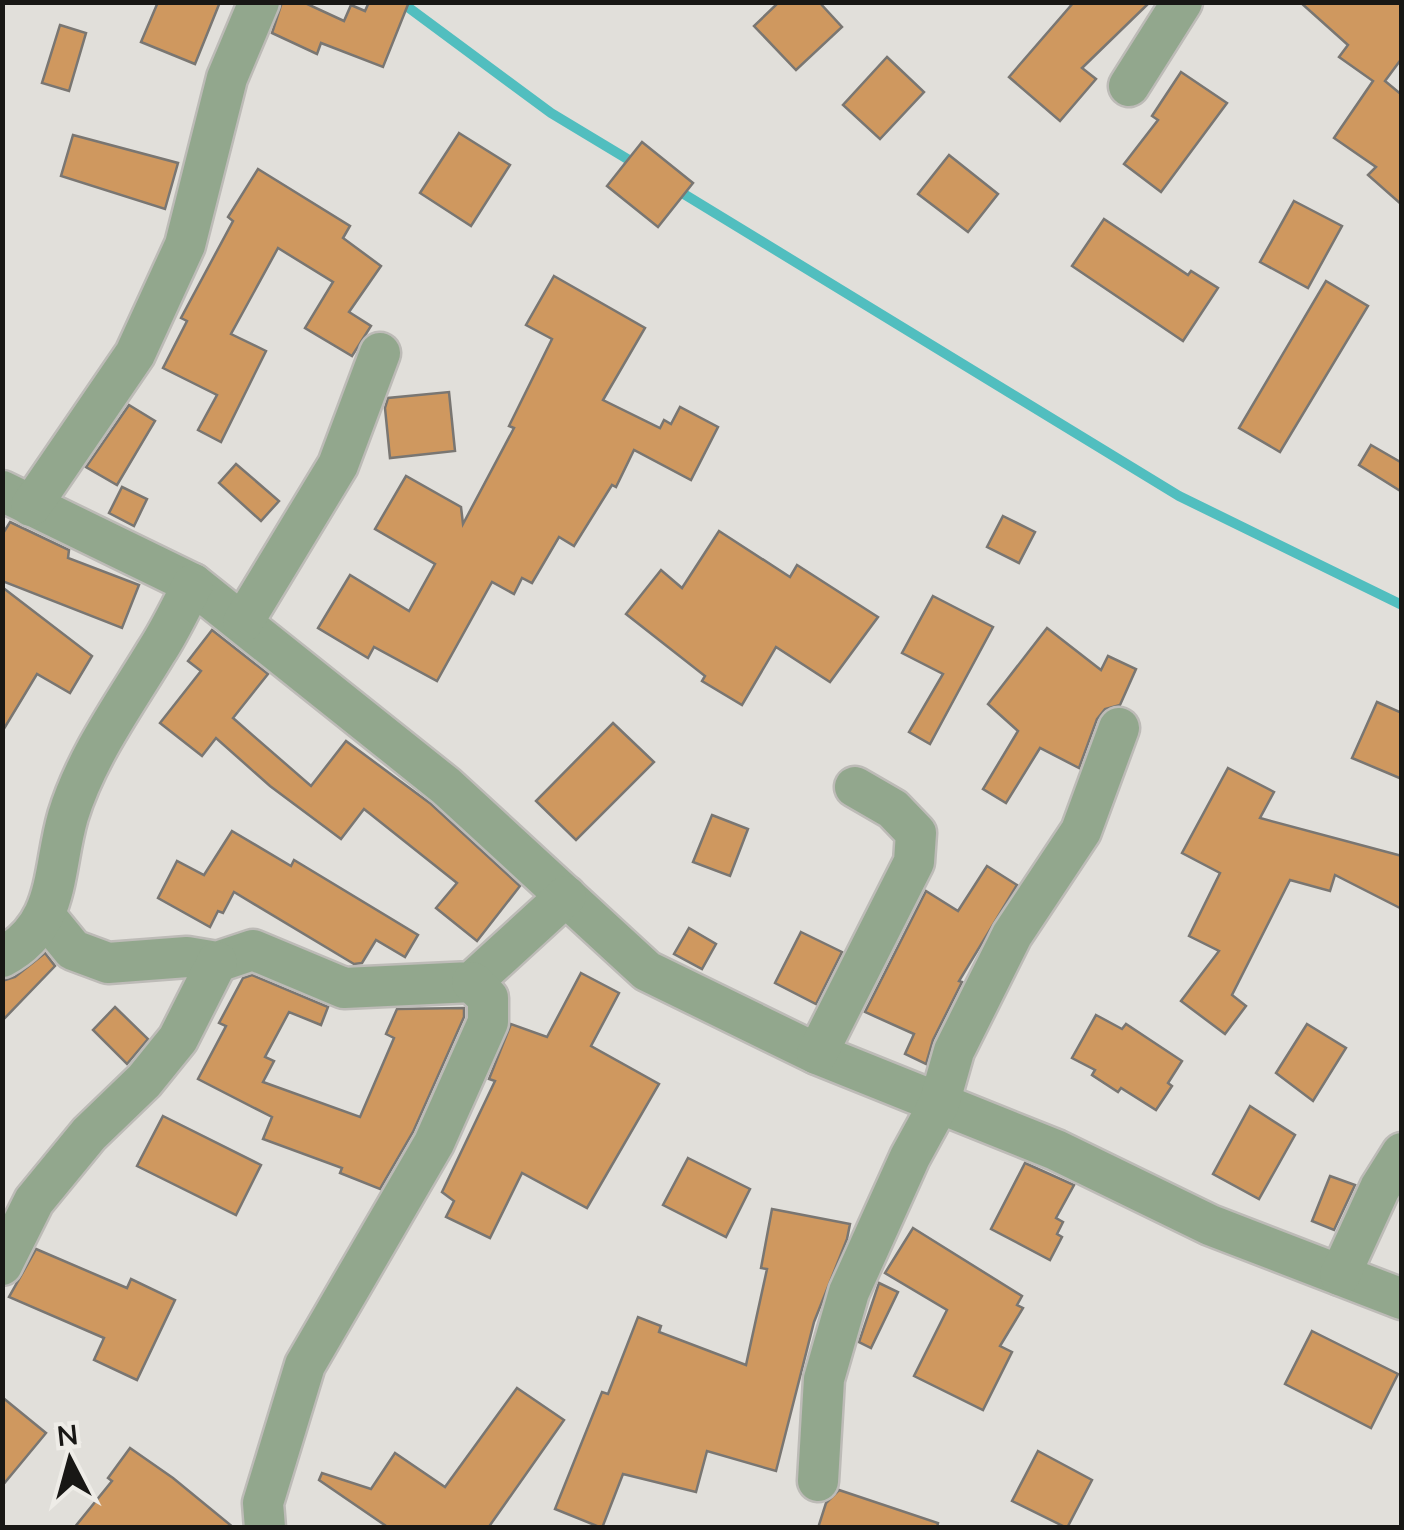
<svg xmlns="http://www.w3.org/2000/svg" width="1404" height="1530" font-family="Mulish,sans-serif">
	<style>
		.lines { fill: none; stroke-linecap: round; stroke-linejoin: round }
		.stream { stroke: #51bebf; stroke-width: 10 }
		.building { fill: #cf985f; stroke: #797672; stroke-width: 2.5 }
		.minor-casing { stroke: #bdbbb7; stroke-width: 45 }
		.minor { stroke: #92a78d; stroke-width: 40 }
	</style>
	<rect width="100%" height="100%" fill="#e1dfda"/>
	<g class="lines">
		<g class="stream">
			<polyline points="401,2 551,113 639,166"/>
			<polyline points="674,188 1179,496 1402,605"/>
		</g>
	</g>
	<g class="building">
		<polygon points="158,2 220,2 195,64 141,42"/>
		<polygon points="282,2 303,2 344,21 351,5 365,11 369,2 409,2 383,67 321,43 317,54 272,33"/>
		<polygon points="779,2 819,2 842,27 796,70 754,26"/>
		<polygon points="1074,2 1150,2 1082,68 1096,79 1060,121 1009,77"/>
		<polygon points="1300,2 1402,2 1402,58 1385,81 1402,95 1402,205 1368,175 1376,167 1334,138 1373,81 1339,57 1348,45"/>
		<polygon points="60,25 86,33 69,91 42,83"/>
		<polygon points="887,57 924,92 880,139 843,105"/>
		<polygon points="1181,72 1227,103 1161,192 1124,164 1158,120 1152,116"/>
		<polygon points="459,133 510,165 471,226 420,193"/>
		<polygon points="73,135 178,163 165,209 61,176"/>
		<polygon points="642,142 693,183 658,227 607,186"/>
		<polygon points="949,155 998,194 968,232 918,194"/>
		<polygon points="258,169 350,226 343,238 381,266 349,312 371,326 352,356 305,328 333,282 278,248 231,334 266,351 221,442 198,430 217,395 163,368 187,321 181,318 233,221 228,217"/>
		<polygon points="1294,201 1342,226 1308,288 1260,262"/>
		<polygon points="1104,219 1188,275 1191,271 1218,288 1183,341 1072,266"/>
		<polygon points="554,276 645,328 603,400 660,428 664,420 671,424 680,407 718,427 691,480 634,450 616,487 612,485 574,546 559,537 532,583 522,578 514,594 492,582 437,681 374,647 368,658 318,628 350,575 409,611 435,564 375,529 406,476 461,507 463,524 514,428 509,426 552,339 526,325"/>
		<polygon points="1326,281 1368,306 1280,452 1239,428"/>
		<polygon points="449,392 455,451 390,458 385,408 388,398"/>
		<polygon points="129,405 155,421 117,485 86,467"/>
		<polygon points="1371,445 1402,463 1402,492 1359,465"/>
		<polygon points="236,464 279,501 261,521 219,483"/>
		<polygon points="122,487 147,499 134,526 109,513"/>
		<polygon points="1003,516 1035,532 1019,563 987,547"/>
		<polygon points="10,522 69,550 68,558 139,585 122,628 2,581 2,535"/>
		<polygon points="719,531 790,577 797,565 878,617 830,682 776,647 742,705 702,681 705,676 626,614 661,570 682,588"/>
		<polygon points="2,587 92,656 70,693 37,674 2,732"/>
		<polygon points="933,596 993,627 930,744 909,732 943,674 902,653"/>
		<polygon points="1047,628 1101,670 1108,656 1136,669 1120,705 1105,709 1097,719 1079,768 1040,748 1006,803 983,789 1018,731 988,704"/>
		<polygon points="212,630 268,674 233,718 311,786 346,741 431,804 520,886 477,941 436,908 457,883 364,809 341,839 270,786 216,738 202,756 160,723 201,671 188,661"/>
		<polygon points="1377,702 1402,713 1402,779 1352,758"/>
		<polygon points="613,723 654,762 576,840 536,801"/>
		<polygon points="1228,768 1274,792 1260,818 1402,856 1402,909 1335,875 1330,891 1290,880 1232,995 1246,1006 1225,1034 1181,1001 1219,951 1189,936 1220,873 1182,853"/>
		<polygon points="712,815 748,829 730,876 693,862"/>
		<polygon points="232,831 291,866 294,860 418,935 405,957 376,940 362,963 354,964 234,892 223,913 218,911 210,927 158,898 177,861 204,875"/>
		<polygon points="987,866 1017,885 959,981 962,982 933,1040 926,1064 905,1054 914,1034 865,1012 926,891 958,911"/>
		<polygon points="689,928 716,944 702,969 674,954"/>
		<polygon points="801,932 842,952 816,1004 775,983"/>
		<polygon points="45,953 55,966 2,1021 2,981 15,977"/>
		<polygon points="581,973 619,993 591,1046 659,1084 587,1208 522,1173 490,1238 446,1217 454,1201 442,1192 495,1081 489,1079 511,1024 547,1037"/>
		<polygon points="252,975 328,1007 321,1025 289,1012 265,1057 274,1061 263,1082 360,1117 394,1038 386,1034 397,1009 464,1008 464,1017 413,1132 380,1189 340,1173 342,1168 263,1139 272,1117 198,1079 226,1026 219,1023 243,978"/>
		<polygon points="115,1007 148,1039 127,1064 93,1030"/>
		<polygon points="1096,1015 1122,1029 1126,1024 1182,1061 1168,1083 1172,1086 1156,1110 1121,1088 1118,1092 1092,1075 1095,1070 1072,1058"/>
		<polygon points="1307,1024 1346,1048 1313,1101 1276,1073"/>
		<polygon points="1250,1106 1295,1135 1259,1199 1213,1174"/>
		<polygon points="163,1116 261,1165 236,1215 137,1166"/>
		<polygon points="688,1158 750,1189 726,1237 663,1205"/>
		<polygon points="1025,1163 1074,1185 1056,1218 1063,1222 1057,1234 1062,1237 1050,1260 991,1229"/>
		<polygon points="1330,1176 1355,1185 1334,1230 1312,1221"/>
		<polygon points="772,1209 850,1224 847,1239 814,1322 776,1471 707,1451 696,1492 623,1474 602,1528 555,1509 602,1392 608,1394 638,1317 661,1326 659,1332 746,1365 767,1269 761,1268"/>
		<polygon points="913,1228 1022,1296 1017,1305 1023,1308 1000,1346 1012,1352 983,1410 914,1376 947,1310 885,1273"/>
		<polygon points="36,1249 127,1288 131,1279 175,1300 137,1380 94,1360 104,1338 9,1297"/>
		<polygon points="879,1283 898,1292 871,1348 859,1342"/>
		<polygon points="1312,1331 1398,1374 1371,1428 1285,1384"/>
		<polygon points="517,1388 564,1420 488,1528 389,1528 319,1480 322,1473 371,1489 395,1453 445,1487"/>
		<polygon points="2,1397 46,1433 2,1486"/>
		<polygon points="130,1448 173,1478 234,1528 74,1528 112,1481 108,1478"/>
		<polygon points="1038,1451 1092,1480 1067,1528 1012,1501"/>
		<polygon points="839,1490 938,1523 937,1528 818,1528 826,1503"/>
	</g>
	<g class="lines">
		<defs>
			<g id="minor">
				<polyline points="1129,86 1182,2"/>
				<polyline points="2,491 193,584 446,786 647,971 817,1054 1056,1150 1210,1225 1402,1299"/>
				<polyline points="31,506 135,354 185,245 227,78 259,2"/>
				<polyline points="243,622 338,465 380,353"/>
				<polyline points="46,917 73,950 108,963 187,957 217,962 253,950 344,988 472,982 566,896"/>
				<path d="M2 957C61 926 52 871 68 816 86 757 124 705 156 652 170 631 181 607 193 584"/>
				<polyline points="817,1054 914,862 916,833 893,809 855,787"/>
				<polyline points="2,1265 34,1201 89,1134 144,1081 178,1039 217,962"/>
				<polyline points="1340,1275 1380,1188 1402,1153"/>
				<polyline points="818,1481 824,1379 849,1292 910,1157 939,1104 954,1051 1012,935 1081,831 1119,728"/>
				<polyline points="265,1528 263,1503 305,1365 434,1143 488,1022 488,998 472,982"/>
			</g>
		</defs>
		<use href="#minor" class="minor-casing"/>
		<use href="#minor" class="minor"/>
	</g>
	<rect width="1404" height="1530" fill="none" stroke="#181715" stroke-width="10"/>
	<g transform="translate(70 1460) rotate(354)" stroke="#eeece7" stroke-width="8" paint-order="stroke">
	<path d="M0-8L18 38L0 25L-18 38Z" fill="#181715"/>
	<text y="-15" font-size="28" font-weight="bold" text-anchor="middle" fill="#181715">N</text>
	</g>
</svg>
